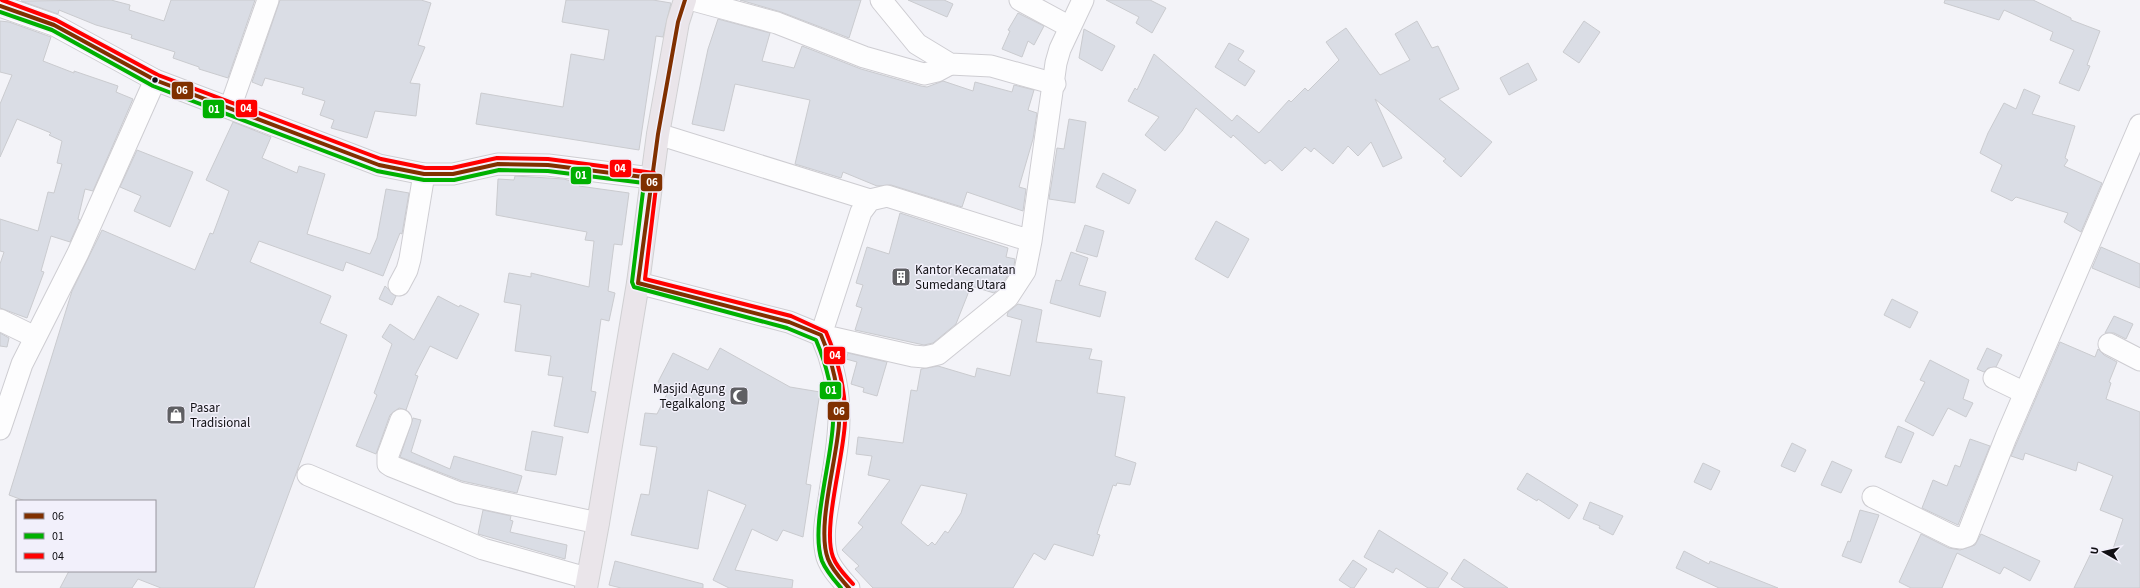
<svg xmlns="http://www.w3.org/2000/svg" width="2140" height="588" font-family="'Source Sans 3',sans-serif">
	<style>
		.building { fill: #dadde5; stroke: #cacbcf; fill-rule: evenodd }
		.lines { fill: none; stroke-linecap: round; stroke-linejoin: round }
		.minor-casing { stroke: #cecdd2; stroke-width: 23 }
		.major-casing { stroke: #d0d0d2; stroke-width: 24 }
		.minor { stroke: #fdfdfe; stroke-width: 21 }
		.major { stroke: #eae5ea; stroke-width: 22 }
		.bus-1-casing { stroke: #f2f0fb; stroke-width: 7 }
		.bus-2-casing { stroke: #f2f0fb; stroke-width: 7 }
		.bus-3-casing { stroke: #f2f0fb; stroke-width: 7 }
		.bus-1 { stroke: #803000; stroke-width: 4 }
		.bus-2 { stroke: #00b000; stroke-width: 4 }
		.bus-3 { stroke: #f00; stroke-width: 4 }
		.bus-dot { fill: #100f13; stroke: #f2f0fb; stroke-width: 1.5 }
		.labels { text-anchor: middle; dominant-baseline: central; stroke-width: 3; stroke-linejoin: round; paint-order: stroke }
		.poi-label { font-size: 13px; fill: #100f13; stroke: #f2f0fb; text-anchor: start }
		.line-badge { stroke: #f2f0fb; stroke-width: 1.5 }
		.badge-label { font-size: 11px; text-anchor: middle; font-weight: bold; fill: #fff }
	</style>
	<rect width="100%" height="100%" fill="#f3f3f8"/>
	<g class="building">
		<polygon points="111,0 130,5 129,10 164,21 171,0 255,0 228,78 199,69 199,67 173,58 175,52 131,38 132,35 96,25 59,10 58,14 21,1"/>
		<polygon points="280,0 421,0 431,3 418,45 425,47 410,83 420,84 416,116 375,111 367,138 331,128 334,120 320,115 325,101 302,94 304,88 265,78 262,86 252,82"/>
		<polygon points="566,0 653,0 671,3 663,37 656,36 639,150 476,124 481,93 563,107 571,54 604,60 609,30 562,22"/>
		<polygon points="740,0 861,0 849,38 781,12"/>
		<polygon points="908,0 944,0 953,4 947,17"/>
		<polygon points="1106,0 1150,0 1166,8 1152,33 1136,23 1139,17"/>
		<polygon points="1945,0 2033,0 2071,18 2071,20 2100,31 2087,65 2090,66 2079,91 2059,83 2074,50 2050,40 2053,32 2004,10 1999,20 1944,3"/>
		<polygon points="1018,13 1044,26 1034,45 1028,41 1022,57 1002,49 1010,31 1008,30"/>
		<polygon points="718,19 770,33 762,61 794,68 802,46 861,69 921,86 927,87 943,81 973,91 975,82 1012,92 1014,85 1034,90 1028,110 1037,113 1033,139 1019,187 1026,189 1023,211 967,192 962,207 891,185 877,186 843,172 841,178 795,164 810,100 735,84 724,131 692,124 708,49"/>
		<polygon points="0,21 9,22 51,37 43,61 74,73 74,71 118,86 116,92 133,99 93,191 85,189 78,219 80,220 70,242 51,236 41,271 44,272 27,318 0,308 0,264 4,252 0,251 0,219 38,231 48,192 54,193 62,164 57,163 62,141 49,135 51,133 17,119 0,157 0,104 12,75 0,72"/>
		<polygon points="1417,21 1432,48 1438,46 1459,89 1439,99 1492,142 1461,177 1443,161 1446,159 1375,99 1402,158 1383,167 1371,142 1358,156 1348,146 1333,164 1314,148 1311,152 1305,147 1282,171 1270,160 1265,164 1233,135 1231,138 1196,108 1182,131 1165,151 1145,135 1159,117 1128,101 1135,88 1137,90 1154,54 1232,121 1237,115 1259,133 1289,100 1291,102 1305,88 1308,91 1339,60 1326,42 1346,28 1380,75 1410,60 1395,34"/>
		<polygon points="1584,21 1600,32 1579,63 1563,52"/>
		<polygon points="1084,29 1115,46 1102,71 1079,58"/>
		<polygon points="1229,43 1244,51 1238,60 1255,71 1245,86 1215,67"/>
		<polygon points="1528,63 1537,80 1509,95 1500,78"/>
		<polygon points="2024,89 2040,96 2032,114 2075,126 2065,158 2068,160 2064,166 2102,183 2081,232 2064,222 2068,213 2016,197 2012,201 1991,191 2002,165 1980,153 1988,133 2004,103 2016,109"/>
		<polygon points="1069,119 1086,122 1075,203 1049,199 1057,148 1064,149"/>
		<polygon points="233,122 271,137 262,158 297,173 299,166 325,174 307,234 370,254 377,238 386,189 409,193 402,234 400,233 383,276 346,262 343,271 259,241 250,262 331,296 320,323 347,335 254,588 161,588 138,579 132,588 60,588 69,571 155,571 155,501 25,501 9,495 72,291 102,230 195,270 210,233 213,234 229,191 206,180"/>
		<polygon points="137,150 193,172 170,227 134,211 141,196 120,187"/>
		<polygon points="1103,173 1136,190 1129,204 1096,187"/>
		<polygon points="515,176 564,179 580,184 579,186 629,193 622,245 614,244 608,291 615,293 609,321 601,319 591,391 596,392 588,433 554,426 563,377 548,375 551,356 515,351 521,305 504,302 509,273 531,277 531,273 589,287 594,241 585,240 587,232 496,215 498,179 514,180"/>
		<polygon points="900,213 1008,248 1006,257 1015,259 1014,266 999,289 994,293 971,286 956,324 933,343 924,345 855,330 862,308 856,306 863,285 856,283 867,247 889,254"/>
		<polygon points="1216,221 1249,239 1228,278 1195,259"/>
		<polygon points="1085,225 1104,231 1097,257 1076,251"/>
		<polygon points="2101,247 2140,264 2140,288 2092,268"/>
		<polygon points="1071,252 1088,258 1079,285 1106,292 1100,317 1050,303 1056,280 1061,281"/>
		<polygon points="385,286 396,296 392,305 379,299"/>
		<polygon points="438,296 459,307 460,305 479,314 457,359 430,346 415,375 418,376 406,410 399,408 390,415 376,454 356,446 377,395 374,393 392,344 382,337 390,324 414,340"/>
		<polygon points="1892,299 1918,312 1910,328 1884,315"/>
		<path d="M1018 304 1042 310 1036 342 1092 349 1089 359 1102 361 1097 393 1125 397 1115 456 1136 463 1130 485 1117 483 1116 486 1113 485 1097 534 1100 535 1093 556 1054 544 1045 560 1034 553 1013 588H873L855 569 859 566 842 550 863 527 858 523 890 480 868 475 872 456 856 454 858 437 903 443 911 390 917 391 921 369 938 366 975 377 977 368 1010 376 1022 320 1007 316 1008 312ZM921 485 967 494 961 513 948 533 945 531 935 545 932 542 928 546 901 523Z"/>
		<polygon points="2114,316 2133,324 2126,339 2114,333 2105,333"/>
		<polygon points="0,333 9,338 7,347 0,346"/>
		<polygon points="2060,342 2095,357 2098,349 2104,355 2117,362 2109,382 2111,383 2106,399 2140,412 2140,588 2074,588 2093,549 2111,555 2123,519 2100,510 2113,476 2078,462 2076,471 2025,453 2023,460 2011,456"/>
		<polygon points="720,348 790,387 820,392 806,484 811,485 803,537 783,530 777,541 752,529 735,570 793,580 792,588 729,588 713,580 746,505 708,490 698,549 631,535 641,494 649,495 657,447 640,445 645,413 657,414 670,388 658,382 673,353 708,370"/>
		<polygon points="1987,348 2002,355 1996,367 1988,368 1984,372 1977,369"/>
		<polygon points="848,353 887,362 877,396 863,392 864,388 851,384 857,362 846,359"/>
		<polygon points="1930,360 1969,380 1963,399 1973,403 1966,417 1948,408 1933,436 1905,421 1925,382 1920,380"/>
		<polygon points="413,418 421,420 411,452 450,469 454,456 522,476 517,493 462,481 400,457"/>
		<polygon points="1898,426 1914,433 1901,463 1885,457"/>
		<polygon points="532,431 563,437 556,475 525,470"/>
		<polygon points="1970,439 1990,446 1958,525 1922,508 1933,480 1947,486 1955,465 1960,467"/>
		<polygon points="1792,443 1806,450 1795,472 1781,466"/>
		<polygon points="1832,461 1852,470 1841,493 1821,485"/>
		<polygon points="1703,463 1720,471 1711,490 1694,482"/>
		<polygon points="1527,473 1578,505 1569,519 1538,499 1537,501 1517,489"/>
		<polygon points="1590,502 1623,516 1613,535 1599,528 1600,526 1583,519"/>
		<polygon points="483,510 511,516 510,520 513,521 510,532 567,545 565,559 478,534"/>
		<polygon points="1860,510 1879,515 1861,563 1842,556 1848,541 1850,542"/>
		<polygon points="1379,530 1448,573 1438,588 1428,588 1396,568 1393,573 1364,557"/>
		<polygon points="1921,534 1949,548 1960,550 1975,545 1981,534 2040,561 2030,581 2004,567 2000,574 1957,553 1942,588 1911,588 1899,582"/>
		<polygon points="1684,551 1709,564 1710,561 1778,588 1719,588 1676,568"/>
		<polygon points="1464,559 1508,588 1465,588 1451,579"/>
		<polygon points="1353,560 1367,569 1354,588 1351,588 1339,580"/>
		<polygon points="615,561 703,584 703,588 621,588 609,585"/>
	</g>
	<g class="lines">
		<defs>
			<g id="minor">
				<polyline points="693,0 777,23 864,57 924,74 937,71 950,64"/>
				<polyline points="881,0 917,44 950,64 991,66 1055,84"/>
				<polyline points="1020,0 1070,27"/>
				<polyline points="0,6 54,25 155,80 379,165 424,174 453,174 498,164 548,165 651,178"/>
				<polyline points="230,108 268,0"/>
				<polyline points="658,134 870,200"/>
				<polyline points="1031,241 1025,271 1008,297 938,354 925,357 913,356 821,335 861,212 870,200 887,196 1031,241 1056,63 1060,49 1083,0"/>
				<path d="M638 283 789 322 821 335C832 360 838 384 839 411 840 440 833 470 829 499 826 517 822 535 826 553 828 566 841 579 849 588"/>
				<polyline points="399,285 407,270 410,259 424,174"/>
				<polyline points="0,320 35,337"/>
				<polyline points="2109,344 2140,360"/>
				<polyline points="1994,378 2025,393"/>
				<polyline points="401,420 388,455 388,464 391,466 459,493 598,523"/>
				<polyline points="0,429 22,364 78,253 155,80"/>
				<polyline points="308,475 483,549 587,578"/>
				<polyline points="1873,497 1954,537 1961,538 1967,536 2006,437 2140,125"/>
			</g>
			<polyline id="major" points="586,588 598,523 638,283 658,134 678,22 685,0"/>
		</defs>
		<use href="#minor" class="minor-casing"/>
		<use href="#major" class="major-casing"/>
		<use href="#minor" class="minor"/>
		<use href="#major" class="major"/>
		<defs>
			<g id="bus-1">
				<path d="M685 0 678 22 658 134 638 283 789 322 821 335C833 363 840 393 839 424 837 459 816 528 828 559 832 570 841 579 849 588"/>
				<polyline points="0,6 54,25 155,80 379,165 424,174 453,174 498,164 548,165 651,178"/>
			</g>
			<path id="bus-2" d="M0 12 52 30 153 86 377 171 424 180H454L499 170 548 171 644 183 632 282 634 287 787 328 816 340C827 366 834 394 833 422 832 460 810 528 822 561 826 571 834 580 841 588"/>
			<path id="bus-3" d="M2 0 56 20 158 75 381 159 425 168H452L497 158 548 159 654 173 657 179 645 279 791 316 826 332C838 360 846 390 845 421 844 457 822 528 833 557 837 568 846 576 853 584"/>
		</defs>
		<use href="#bus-1" class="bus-1-casing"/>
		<use href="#bus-2" class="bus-2-casing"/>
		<use href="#bus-3" class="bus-3-casing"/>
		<use href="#bus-1" class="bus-1"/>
		<use href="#bus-2" class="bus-2"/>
		<use href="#bus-3" class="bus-3"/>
	</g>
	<defs>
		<symbol id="building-square" viewBox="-11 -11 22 22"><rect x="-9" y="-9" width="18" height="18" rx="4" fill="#5f5f63" stroke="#f2f0fb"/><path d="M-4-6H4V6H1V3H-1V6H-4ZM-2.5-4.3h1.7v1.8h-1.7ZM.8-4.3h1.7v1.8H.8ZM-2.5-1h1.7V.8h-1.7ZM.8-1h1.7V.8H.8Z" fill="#fff"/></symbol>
		<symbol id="mosque-square" viewBox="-11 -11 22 22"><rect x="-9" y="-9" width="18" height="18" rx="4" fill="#5f5f63" stroke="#f2f0fb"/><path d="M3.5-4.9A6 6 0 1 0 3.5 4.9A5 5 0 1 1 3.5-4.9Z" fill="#fff"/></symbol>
		<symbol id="shop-square" viewBox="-11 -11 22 22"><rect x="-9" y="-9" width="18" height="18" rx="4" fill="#5f5f63" stroke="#f2f0fb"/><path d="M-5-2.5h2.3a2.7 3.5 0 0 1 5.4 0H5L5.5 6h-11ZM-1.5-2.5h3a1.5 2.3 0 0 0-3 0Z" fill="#fff"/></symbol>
	</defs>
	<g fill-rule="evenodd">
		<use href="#building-square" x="890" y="266" width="22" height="22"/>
		<use href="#mosque-square" x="728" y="385" width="22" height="22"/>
		<use href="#shop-square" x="165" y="404" width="22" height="22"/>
	</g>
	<circle class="bus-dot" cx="155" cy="80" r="3.5"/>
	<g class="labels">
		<g class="poi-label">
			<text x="915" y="270">Kantor Kecamatan<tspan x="915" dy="15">Sumedang Utara</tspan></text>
			<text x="725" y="389" text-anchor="end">Masjid Agung<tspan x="725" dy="15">Tegalkalong</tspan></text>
			<text x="190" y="408">Pasar<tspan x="190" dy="15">Tradisional</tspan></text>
		</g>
	</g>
	<g class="line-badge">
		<rect x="171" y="81" width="23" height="19" rx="4" fill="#803000"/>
		<rect x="235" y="99" width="23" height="19" rx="4" fill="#f00"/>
		<rect x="202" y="99" width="23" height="20" rx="4" fill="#00b000"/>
		<rect x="609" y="159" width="23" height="19" rx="4" fill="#f00"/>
		<rect x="570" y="166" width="22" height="19" rx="4" fill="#00b000"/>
		<rect x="640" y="173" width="23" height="19" rx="4" fill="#803000"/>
		<rect x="823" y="346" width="23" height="19" rx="4" fill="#f00"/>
		<rect x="819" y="381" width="23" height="19" rx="4" fill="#00b000"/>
		<rect x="827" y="401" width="23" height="20" rx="4" fill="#803000"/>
	</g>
	<g class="badge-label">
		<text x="182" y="94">06</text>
		<text x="246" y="112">04</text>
		<text x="214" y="113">01</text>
		<text x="620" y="172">04</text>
		<text x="581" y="179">01</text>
		<text x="652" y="186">06</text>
		<text x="835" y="359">04</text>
		<text x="831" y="394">01</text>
		<text x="839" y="415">06</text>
	</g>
	<rect x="16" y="500" width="140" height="72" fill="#f2f0fb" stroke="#98969e"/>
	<rect x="24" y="513" width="20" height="6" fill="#803000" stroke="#98969e"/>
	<text x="52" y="520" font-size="12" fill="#100f13">06</text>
	<rect x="24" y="533" width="20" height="6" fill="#00b000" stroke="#98969e"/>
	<text x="52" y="540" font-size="12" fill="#100f13">01</text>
	<rect x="24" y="553" width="20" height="6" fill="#ff0000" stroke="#98969e"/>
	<text x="52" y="560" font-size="12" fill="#100f13">04</text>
	<g transform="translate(2104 552) rotate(278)" stroke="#f2f0fb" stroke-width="3" paint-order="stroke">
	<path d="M0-3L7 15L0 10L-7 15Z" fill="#100f13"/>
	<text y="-6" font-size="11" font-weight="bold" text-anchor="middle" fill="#100f13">U</text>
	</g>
</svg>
